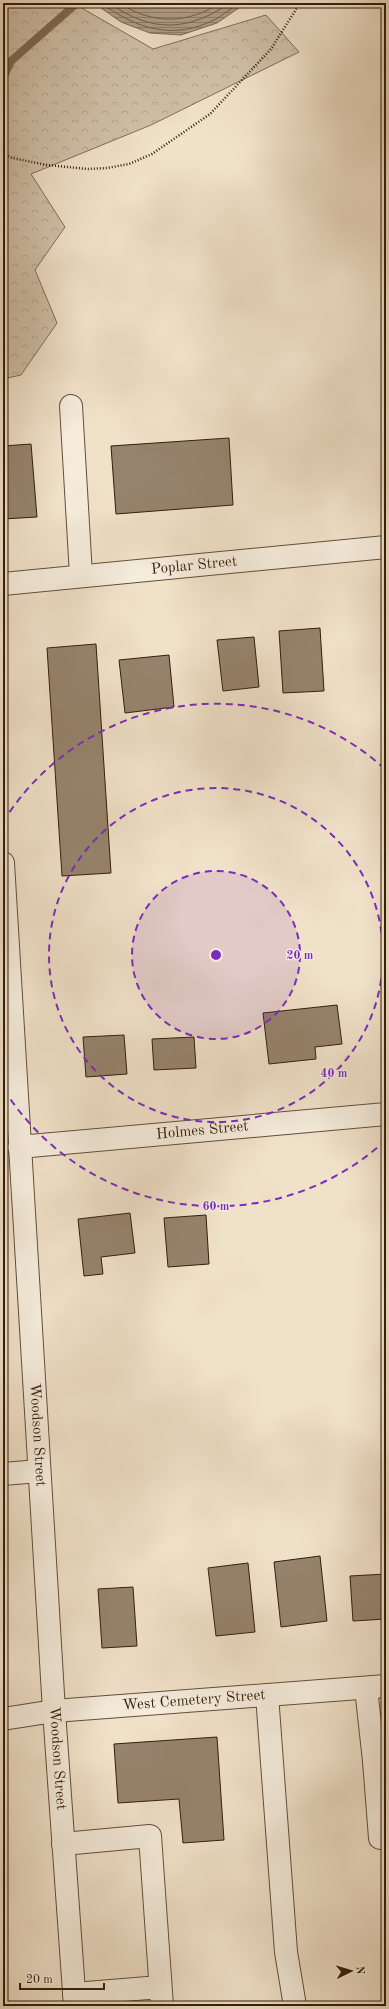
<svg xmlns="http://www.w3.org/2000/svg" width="389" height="2009" font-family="'Old Standard TT',serif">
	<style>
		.forest { fill: url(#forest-crowns); stroke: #826e58 }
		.water { fill: url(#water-rules); stroke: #7f6a55 }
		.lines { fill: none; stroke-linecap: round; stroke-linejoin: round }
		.shore { stroke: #725e48; stroke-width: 1 }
		.stream { stroke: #7f6a55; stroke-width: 8 }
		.building { fill: #96836d; stroke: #351d09 }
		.minor-casing { stroke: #644e39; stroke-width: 24 }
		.path { stroke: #351d09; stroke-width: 2.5; stroke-dasharray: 1 2; stroke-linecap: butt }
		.minor { stroke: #f5ecdc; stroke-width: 22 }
		.ring { fill: none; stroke: #7b2cbf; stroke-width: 2; stroke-dasharray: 7 5 }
		.labels { text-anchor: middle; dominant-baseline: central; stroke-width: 3; stroke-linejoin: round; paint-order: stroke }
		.street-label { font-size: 15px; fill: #351d09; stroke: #f5ecdc }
		.centre { fill: #7b2cbf; stroke: #f5ecdc; stroke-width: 2 }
		.ring-label { font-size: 12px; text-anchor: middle; font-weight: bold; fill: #7b2cbf; stroke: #f5ecdc; stroke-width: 3; stroke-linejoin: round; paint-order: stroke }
	</style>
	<defs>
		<pattern id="forest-crowns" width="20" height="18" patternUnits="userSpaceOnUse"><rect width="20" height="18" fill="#d0c0a8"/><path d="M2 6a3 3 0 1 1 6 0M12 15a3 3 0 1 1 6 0" fill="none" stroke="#b3a58f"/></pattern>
		<pattern id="water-rules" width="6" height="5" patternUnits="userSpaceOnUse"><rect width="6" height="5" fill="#b09e88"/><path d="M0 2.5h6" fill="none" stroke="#90806d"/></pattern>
	</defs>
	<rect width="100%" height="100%" fill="#f0e1c9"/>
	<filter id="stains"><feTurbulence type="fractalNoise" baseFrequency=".005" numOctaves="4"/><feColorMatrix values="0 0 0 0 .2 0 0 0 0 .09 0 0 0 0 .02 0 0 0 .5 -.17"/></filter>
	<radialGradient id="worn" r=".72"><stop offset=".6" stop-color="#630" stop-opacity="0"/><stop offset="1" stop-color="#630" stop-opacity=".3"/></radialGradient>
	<polygon class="forest" points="3,3 73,3 153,49 266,15 299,52 151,125 31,174 65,227 35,270 57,323 21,375 3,379"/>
	<polygon class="water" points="94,3 246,3 217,23 181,35 150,33 121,22"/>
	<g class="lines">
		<g class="shore">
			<path d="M101 3C137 29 173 41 216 19 224 14 232 8 239 3"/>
			<path d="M109 3C152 33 187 32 230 3"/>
			<path d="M120 3C151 25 189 24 220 3"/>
		</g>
		<polyline class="stream" points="3,78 11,61 77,3"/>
	</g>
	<g class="building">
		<polygon points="229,438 233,505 116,514 111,446"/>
		<polygon points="31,444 37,517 3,519 3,446"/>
		<polygon points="320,628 324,691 283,693 279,631"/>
		<polygon points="254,637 259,687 223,691 217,640"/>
		<polygon points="96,644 111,873 62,876 47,648"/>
		<polygon points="169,655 174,707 125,713 119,660"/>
		<polygon points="337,1005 342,1044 315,1047 316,1059 269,1064 263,1013"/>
		<polygon points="124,1035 127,1074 86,1077 83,1037"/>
		<polygon points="194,1037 196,1068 154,1070 152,1039"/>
		<polygon points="130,1213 135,1253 101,1257 103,1274 84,1276 78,1219"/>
		<polygon points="206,1215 209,1264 168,1267 164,1218"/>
		<polygon points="320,1556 327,1621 281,1627 274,1562"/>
		<polygon points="248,1563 255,1632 216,1636 208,1568"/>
		<polygon points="386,1574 386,1619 353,1621 350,1576"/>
		<polygon points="133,1587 137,1646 102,1648 98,1589"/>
		<polygon points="217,1737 224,1840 183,1843 179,1799 118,1803 114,1744"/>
	</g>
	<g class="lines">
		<defs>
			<g id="minor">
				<polyline points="71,406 81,575"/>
				<path id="s1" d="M3 584 386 547"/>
				<path id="s2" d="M3 863 54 1711 75 2006"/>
				<path id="s3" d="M19 1147 386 1114"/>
				<polyline points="3,1474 39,1471"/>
				<polyline points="366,1688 374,1761 386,1760"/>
				<polyline points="267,1695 286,1952 295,2006"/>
				<path id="s4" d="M3 1719 54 1711 386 1686"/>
				<polyline points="374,1761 380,1838 386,1837"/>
				<polyline points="63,1844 150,1836 162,2006"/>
				<polyline points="74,1994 160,1987"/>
			</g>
		</defs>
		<use href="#minor" class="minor-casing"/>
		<polyline class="path" points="3,153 12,158 47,165 88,169 107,168 129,164 152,154 210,114 271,49 300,3"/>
		<use href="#minor" class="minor"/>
	</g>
	<circle cx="216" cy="955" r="84" fill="#7b2cbf" fill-opacity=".12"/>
	<g class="ring">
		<circle cx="216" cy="955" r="84"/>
		<circle cx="216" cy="955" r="167"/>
		<path d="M386 1140A251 251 0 0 1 3 1088M3 822A251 251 0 0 1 386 770"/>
	</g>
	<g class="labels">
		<g class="street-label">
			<text stroke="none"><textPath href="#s1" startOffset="192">Poplar Street</textPath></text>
			<text stroke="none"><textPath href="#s3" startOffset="184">Holmes Street</textPath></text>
			<text stroke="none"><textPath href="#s2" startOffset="573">Woodson Street</textPath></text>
			<text stroke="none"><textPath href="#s4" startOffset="192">West Cemetery Street</textPath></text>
			<text stroke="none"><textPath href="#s2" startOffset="897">Woodson Street</textPath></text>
		</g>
	</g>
	<circle cx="216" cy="955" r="6" class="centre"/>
	<g class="ring-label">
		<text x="300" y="959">20 m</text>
		<text x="334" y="1077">40 m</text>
		<text x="216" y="1210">60 m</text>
	</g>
	<rect width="389" height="2009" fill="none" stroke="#f0e1c9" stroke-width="16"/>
	<rect x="4" y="4" width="381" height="2001" fill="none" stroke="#351d09" stroke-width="2"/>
	<rect x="8" y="8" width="373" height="1993" fill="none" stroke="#351d09"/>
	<g transform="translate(351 1971) rotate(85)" stroke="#f5ecdc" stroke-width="3" paint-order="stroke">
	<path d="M0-3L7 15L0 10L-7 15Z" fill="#351d09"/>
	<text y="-6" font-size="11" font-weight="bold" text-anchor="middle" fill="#351d09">N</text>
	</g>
	<path d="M20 1983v6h84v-6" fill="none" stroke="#351d09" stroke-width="2"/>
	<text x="26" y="1983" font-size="12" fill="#351d09" stroke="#f5ecdc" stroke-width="3" paint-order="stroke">20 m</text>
	<rect width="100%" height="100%" filter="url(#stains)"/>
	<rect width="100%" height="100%" fill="url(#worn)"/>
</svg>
